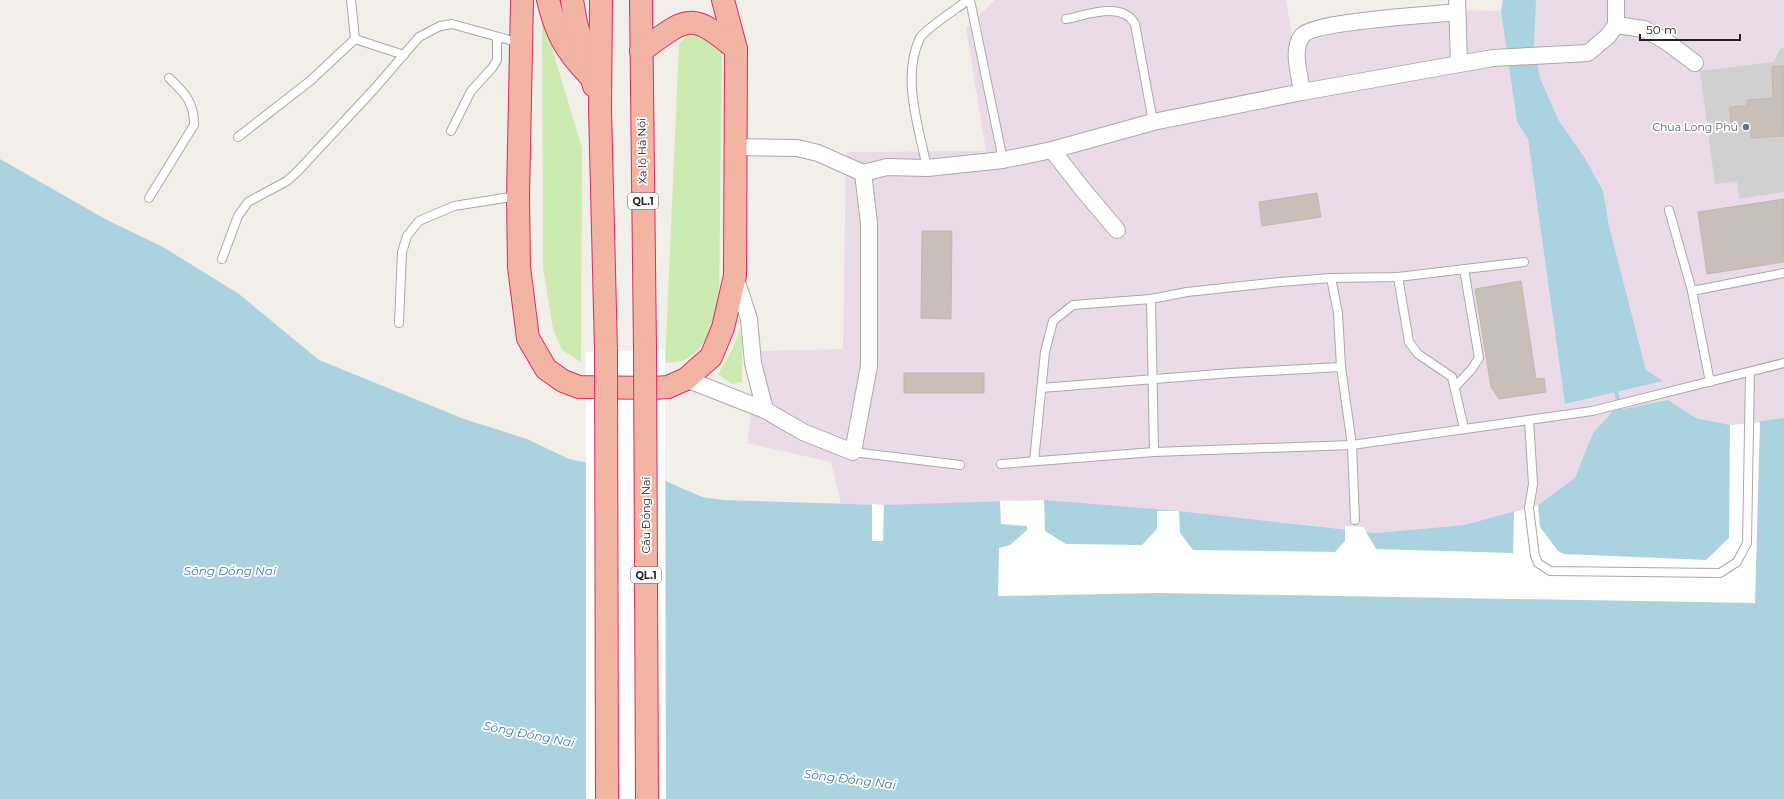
<svg xmlns="http://www.w3.org/2000/svg" width="1784" height="799" font-family="Montserrat,sans-serif">
	<style>
		.industrial { fill: #ebdbe8 }
		.religious { fill: #d0d0d0 }
		.grass { fill: #cdebb0 }
		.water { fill: #aad3df }
		.pier { fill: #fff }
		.lines { fill: none; stroke-linecap: round; stroke-linejoin: round }
		.stream { stroke: #aad3df; stroke-width: 4 }
		.building { fill: #c7bfb8; stroke: #c4b6ab }
		.service-casing { stroke: #a9a9a9; stroke-width: 10 }
		.minor-casing { stroke: #a9a9a9; stroke-width: 18 }
		.trunk-casing { stroke: #dc2a67; stroke-width: 24 }
		.service { stroke: #fff; stroke-width: 8 }
		.minor { stroke: #fff; stroke-width: 16 }
		.trunk { stroke: #f2b4a3; stroke-width: 22 }
		.trunk-bridge-casing { stroke: #dc2a67; stroke-width: 24; stroke-linecap: butt }
		.trunk-bridge { stroke: #f2b4a3; stroke-width: 22 }
		.worship-dot { fill: #6b7280; stroke: #fff; stroke-width: 1.5 }
		.labels { text-anchor: middle; dominant-baseline: central; stroke-width: 3.5; stroke-linejoin: round; paint-order: stroke }
		.shield { fill: #fff; stroke: #646464; stroke-width: 1 }
		.shield-label { font-size: 10px; font-weight: bold; fill: #222 }
		.worship-label { font-size: 11px; fill: #5b616d; stroke: #fff; text-anchor: end }
		.street-label { font-size: 11px; fill: #222; stroke: #fff }
		.water-label { font-size: 12px; font-style: italic; fill: #4a7aab; stroke: #fff }
	</style>
	<rect width="100%" height="100%" fill="#f2efe9"/>
	<polygon class="industrial" points="995,0 1286,0 1292,34 1464,10 1501,11 1517,122 1528,139 1565,404 1662,381 1646,370 1609,226 1603,191 1585,158 1559,121 1540,78 1534,47 1536,0 1784,0 1784,418 1730,425 1696,418 1668,400 1593,433 1576,478 1538,505 1464,525 1376,533 1179,511 841,504 831,462 747,443 760,351 843,349 846,152 986,151 966,28"/>
	<polygon class="religious" points="1784,48 1784,192 1739,199 1737,182 1715,184 1700,71 1774,62 1780,49"/>
	<g class="grass">
		<polygon points="542,15 582,148 581,362 562,350 553,329 543,268"/>
		<path d="M696 33 717 42 722 53 719 298C714 320 708 350 684 360 679 362 671 362 665 363L679 44 688 34Z"/>
		<polygon points="740,330 742,342 742,382 732,384 718,374 732,350"/>
	</g>
	<g class="water">
		<polygon points="1503,0 1536,0 1534,47 1540,78 1559,121 1585,158 1603,191 1609,226 1646,370 1663,381 1565,404 1528,139 1517,122 1501,11"/>
		<polygon points="0,159 107,220 163,247 239,294 319,360 464,419 527,439 569,459 654,476 702,497 723,500 883,505 1044,500 1179,511 1376,533 1464,525 1538,505 1575,478 1593,433 1613,411 1668,400 1696,418 1730,425 1784,418 1784,799 0,799"/>
	</g>
	<g class="pier">
		<polygon points="665,350 666,799 586,799 586,352"/>
		<polygon points="1760,422 1755,603 1159,593 998,596 999,548 1010,545 1027,530 1027,526 1001,524 1000,501 1044,500 1045,531 1066,544 1142,545 1157,529 1157,511 1179,511 1180,533 1193,550 1335,552 1345,541 1345,526 1363,527 1376,549 1513,553 1514,512 1538,505 1540,527 1558,551 1564,554 1706,560 1729,538 1730,425"/>
		<polygon points="872,504 884,505 883,541 872,541"/>
	</g>
	<g class="lines">
		<polyline class="stream" points="1615,387 1621,414"/>
	</g>
	<g class="building">
		<polygon points="1784,66 1784,136 1751,138 1751,126 1731,127 1730,107 1747,106 1747,100 1773,98 1772,67"/>
		<polygon points="1317,193 1321,217 1262,226 1259,202"/>
		<polygon points="1784,199 1784,262 1707,274 1698,212"/>
		<polygon points="922,231 952,231 951,319 921,318"/>
		<polygon points="1521,281 1536,379 1544,378 1546,392 1499,399 1491,387 1475,289"/>
		<rect x="904" y="373" width="80" height="20"/>
	</g>
	<g class="lines">
		<defs>
			<g id="service">
				<polyline points="351,0 355,39"/>
				<polyline points="970,0 1003,160"/>
				<path d="M1066 19C1087 15 1122 1 1135 24L1153 122"/>
				<polyline points="451,131 471,91 492,68 497,60 497,37"/>
				<polyline points="238,137 310,81 355,39 404,55"/>
				<path d="M927 168C919 128 901 77 920 38 925 29 958 8 968 0"/>
				<path d="M149 198 194 125C194 102 185 93 169 78"/>
				<polyline points="1669,210 1692,291"/>
				<polyline points="222,259 238,216 248,202 287,181 298,171 376,87 419,37 440,26 452,24 520,43"/>
				<polyline points="1398,277 1409,342 1418,354 1452,377 1464,428"/>
				<polyline points="1331,278 1338,313 1341,367 1352,445 1355,520"/>
				<polyline points="1151,299 1154,452"/>
				<polyline points="399,323 402,252 407,236 419,221 454,206 517,196"/>
				<polyline points="1710,382 1692,291 1784,273"/>
				<polyline points="1455,387 1471,370 1479,358 1464,269"/>
				<polyline points="1041,388 1231,373 1341,367"/>
				<polyline points="1529,420 1533,484 1529,508 1535,556 1538,563 1550,571 1720,573 1737,562 1747,543 1750,372"/>
				<polyline points="853,452 960,465"/>
				<polyline points="1034,461 1045,352 1053,321 1073,305 1151,299 1187,292 1280,282 1331,278 1398,277 1524,262"/>
				<polyline points="1001,464 1154,452 1352,445 1592,411 1784,363"/>
			</g>
			<g id="minor">
				<polyline points="1457,0 1459,63"/>
				<polyline points="1616,25 1644,29 1667,42 1695,63"/>
				<path d="M1302 92C1300 75 1291 50 1302 36 1313 21 1433 15 1457 12"/>
				<polyline points="737,147 797,148 818,153 863,173 887,167 927,168 1003,160 1052,150 1153,122 1302,92 1493,58 1588,53 1608,36 1616,25 1616,0"/>
				<polyline points="1052,150 1084,191 1117,230"/>
				<polyline points="735,276 749,319 753,363 765,410"/>
				<polyline points="686,379 765,410 803,432 853,452 869,366 869,223 863,173"/>
			</g>
			<g id="trunk">
				<polyline points="522,0 518,196 519,267 528,338 546,369 563,381 579,387 653,388 668,387 686,379 711,357 723,328 735,276 736,49 723,0"/>
				<path d="M548 0C556 33 565 50 589 75"/>
				<polyline points="572,0 576,23 594,86"/>
				<polyline points="601,0 600,108 606,351"/>
				<polyline points="641,0 645,350"/>
				<path d="M641 51C687 18 690 10 736 49"/>
			</g>
		</defs>
		<use href="#service" class="service-casing"/>
		<use href="#minor" class="minor-casing"/>
		<use href="#trunk" class="trunk-casing"/>
		<use href="#service" class="service"/>
		<use href="#minor" class="minor"/>
		<use href="#trunk" class="trunk"/>
		<defs>
			<g id="trunk-bridge">
				<polyline points="645,350 647,799"/>
				<polyline points="606,351 607,799"/>
			</g>
		</defs>
		<use href="#trunk-bridge" class="trunk-bridge-casing"/>
		<use href="#trunk-bridge" class="trunk-bridge"/>
	</g>
	<circle class="worship-dot" cx="1746" cy="127" r="4"/>
	<g class="labels">
		<g class="shield">
			<rect x="628" y="193" width="30" height="16" rx="3"/>
			<rect x="631" y="567" width="30" height="16" rx="3"/>
		</g>
		<g class="shield-label">
			<text x="643" y="201">QL.1</text>
			<text x="646" y="575">QL.1</text>
		</g>
		<g class="worship-label">
			<text x="1738" y="127">Chùa Long Phú</text>
		</g>
		<g class="street-label">
			<text transform="translate(642 151) rotate(-91)">Xa lộ Hà Nội</text>
			<text transform="translate(646 515) rotate(-90)">Cầu Đồng Nai</text>
		</g>
		<g class="water-label">
			<text x="230" y="570">Sông Đồng Nai</text>
			<text transform="translate(529 734) rotate(11)">Sông Đồng Nai</text>
			<text transform="translate(850 779) rotate(7)">Sông Đồng Nai</text>
		</g>
	</g>
	<path d="M1640 34v6h100v-6" fill="none" stroke="#222222" stroke-width="2"/>
	<text x="1646" y="34" font-size="12" fill="#222222" stroke="#ffffff" stroke-width="3" paint-order="stroke">50 m</text>
</svg>
